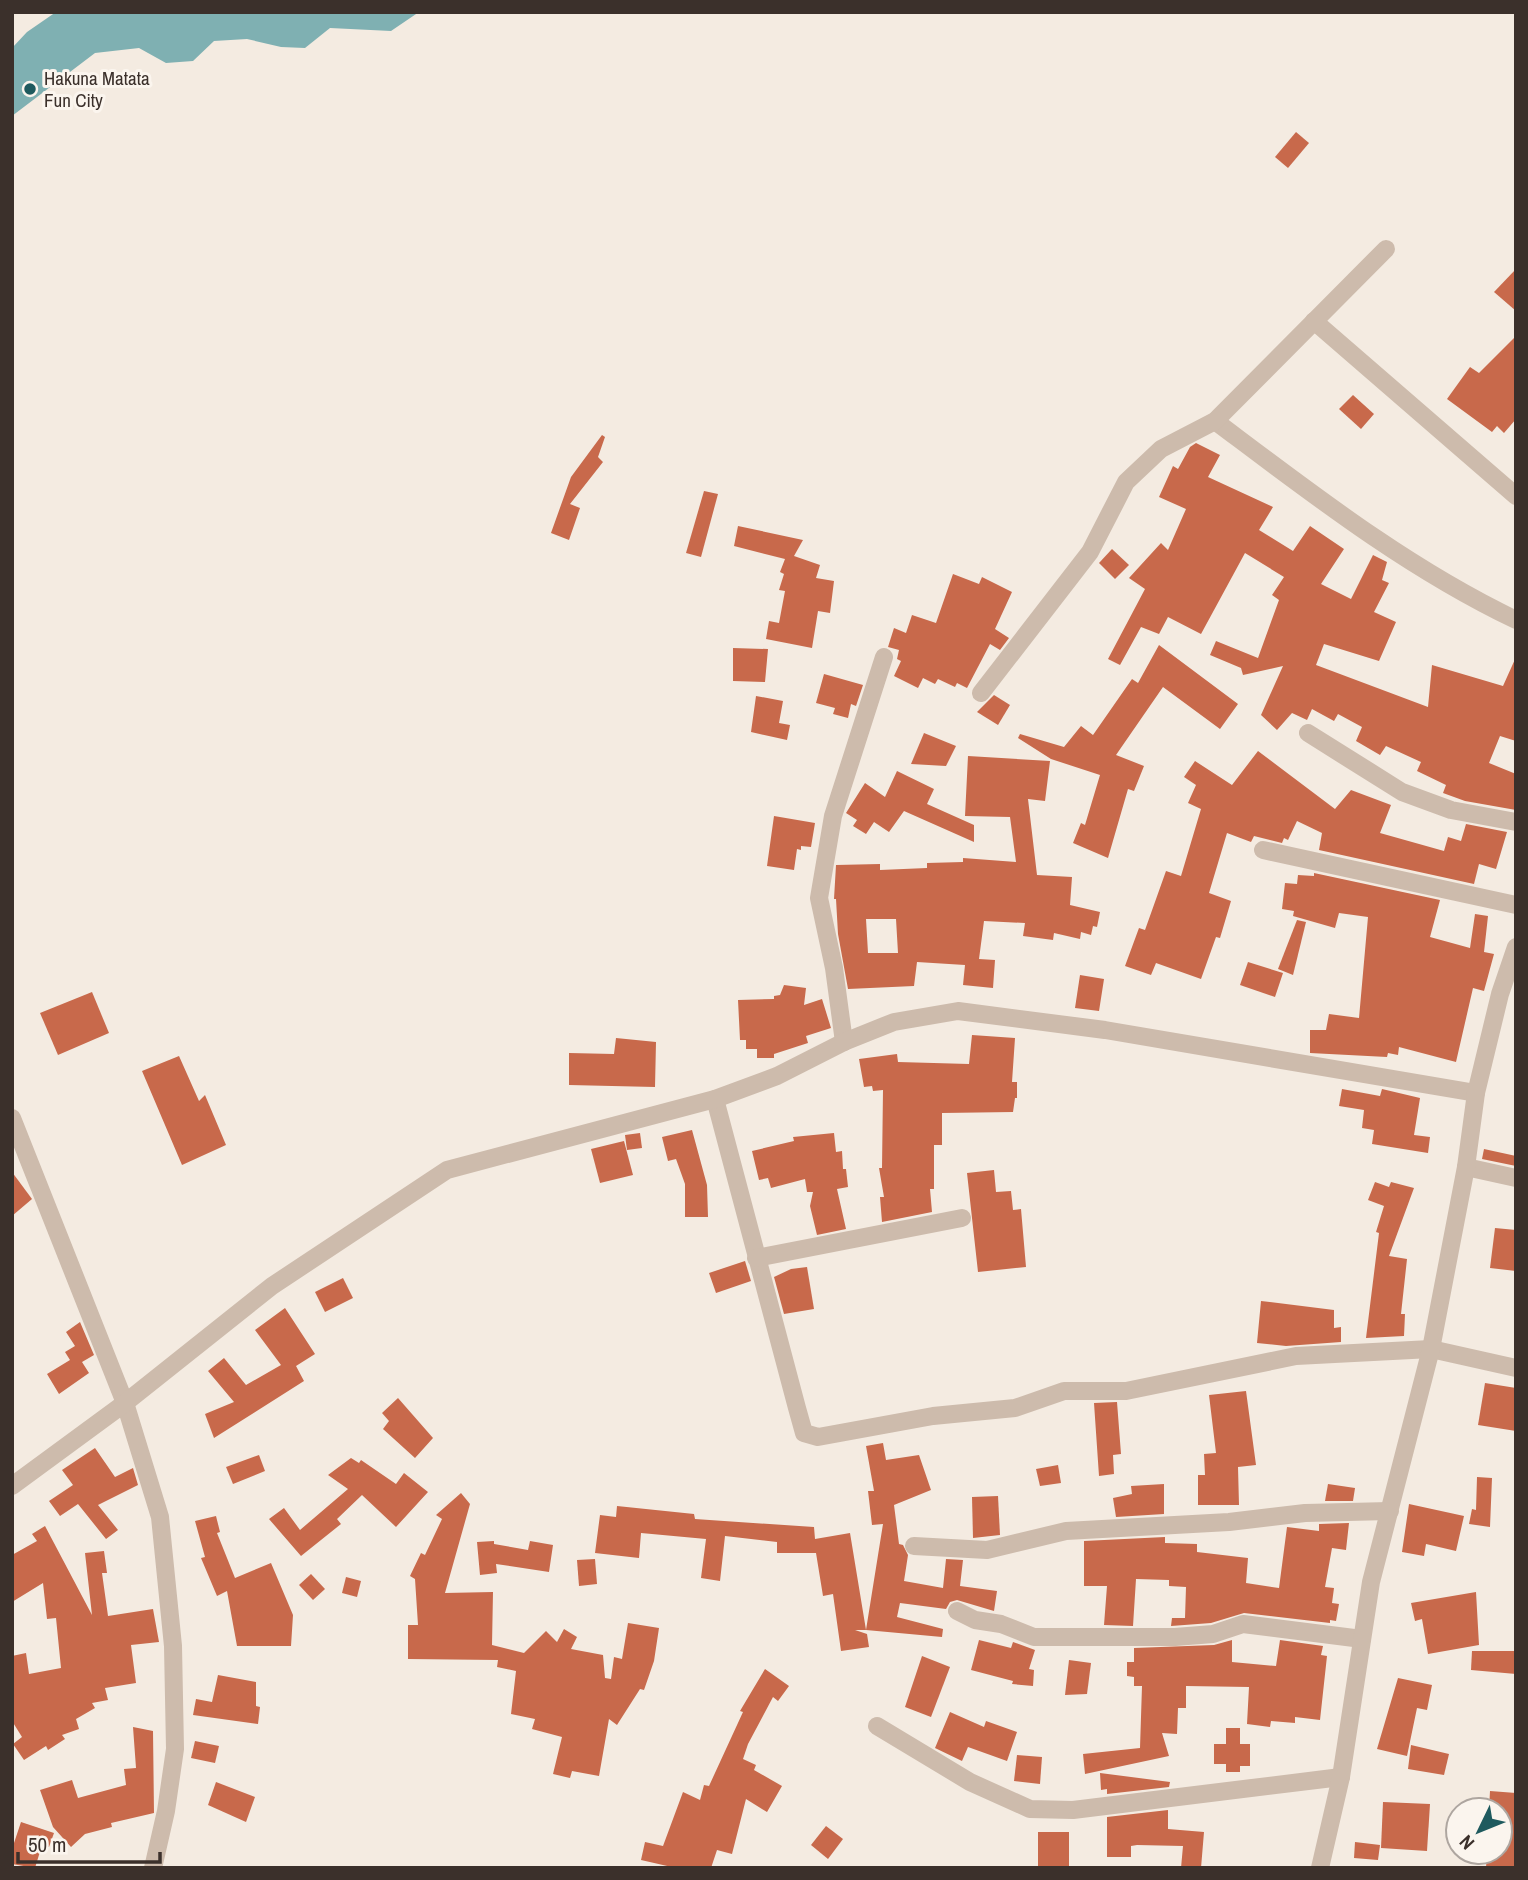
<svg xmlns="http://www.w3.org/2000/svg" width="1528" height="1880" font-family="'Archivo Narrow',sans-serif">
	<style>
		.water { fill: #7fb0b2 }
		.building { fill: #c8694b; fill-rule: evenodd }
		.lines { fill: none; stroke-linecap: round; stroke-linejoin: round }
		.minor { stroke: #cdbbac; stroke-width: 18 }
		.poi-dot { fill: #1f5a5e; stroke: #fbf5ee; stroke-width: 2.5 }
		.labels { text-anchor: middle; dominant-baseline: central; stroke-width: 6; stroke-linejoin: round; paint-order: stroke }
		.poi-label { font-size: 19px; fill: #3b302b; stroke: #fbf5ee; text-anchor: start }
	</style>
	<rect width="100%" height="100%" fill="#f4ebe1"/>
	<polygon class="water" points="56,12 419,12 391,31 330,28 305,48 281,47 247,39 214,41 193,61 166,63 139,48 95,53 12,116 12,48 27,32"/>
	<g class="building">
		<polygon points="1296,132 1309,143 1288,168 1275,157"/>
		<polygon points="1516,269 1516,311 1494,292"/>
		<polygon points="1516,336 1516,419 1504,433 1497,426 1492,432 1447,399 1470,367 1479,373"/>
		<polygon points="1353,395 1374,414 1361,429 1339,409"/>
		<polygon points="602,435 605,437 598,457 603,462 570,504 580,508 569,540 551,533 571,477"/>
		<polygon points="1196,443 1220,455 1208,477 1273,507 1259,530 1293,551 1310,526 1344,549 1321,584 1351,599 1373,555 1387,562 1382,580 1389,583 1374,612 1396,622 1379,661 1324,644 1316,665 1428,707 1432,665 1503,686 1516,657 1516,741 1500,736 1489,763 1516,774 1516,810 1465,801 1443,793 1446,785 1417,771 1421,762 1386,746 1380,755 1356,741 1362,727 1338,714 1334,721 1312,709 1307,720 1292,713 1277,730 1261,715 1283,666 1243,675 1241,668 1210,655 1216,641 1258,658 1279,600 1272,595 1284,577 1245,553 1201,634 1168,617 1159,634 1141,627 1120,665 1108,659 1145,589 1129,578 1161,543 1168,550 1186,509 1159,497 1173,466 1178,469 1190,447"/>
		<polygon points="704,491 718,494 701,557 686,553"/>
		<polygon points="738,526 803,540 794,556 820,565 816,578 834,581 830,613 818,611 812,648 766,639 769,621 779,623 785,591 779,590 784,574 780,572 785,559 734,546"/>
		<polygon points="1112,549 1129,565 1115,579 1099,563"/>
		<polygon points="953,574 979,584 982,577 1012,592 995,629 1009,638 1000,650 990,644 967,688 957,683 955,687 938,679 935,684 923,678 918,688 894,676 901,661 897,659 899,650 888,647 894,628 906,633 912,615 936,623"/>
		<polygon points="1159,645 1238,704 1220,729 1163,687 1116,755 1144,766 1134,791 1128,789 1108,858 1073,843 1081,823 1085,825 1100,775 1051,759 1018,738 1020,734 1064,747 1081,726 1093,735 1132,679 1138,683"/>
		<polygon points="733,648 768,649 765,682 733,681"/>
		<polygon points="824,674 863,685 856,706 851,704 848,718 833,714 835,708 816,703"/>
		<polygon points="994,695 1010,705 998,725 977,712"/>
		<polygon points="756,696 783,701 779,723 790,725 787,740 751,732"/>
		<polygon points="924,733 956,746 946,766 911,764"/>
		<polygon points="1258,751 1335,809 1351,790 1391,805 1380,833 1444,851 1448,837 1461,841 1466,824 1507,832 1496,869 1479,864 1474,884 1319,850 1322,833 1297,821 1288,840 1284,838 1282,843 1254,836 1251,842 1227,833 1209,893 1231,901 1220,938 1216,937 1201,979 1156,963 1151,975 1125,966 1139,928 1145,930 1166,871 1181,876 1201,809 1188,803 1196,785 1184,777 1195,761 1232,785"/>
		<path d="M968 756 1050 761 1045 801 1028 799 1037 875 1072 877 1070 905 1100 912 1097 927 1093 926 1091 935 1081 932 1080 939 1054 933 1053 940 1023 936 1025 923 984 921 979 959 995 960 993 988 963 985 965 965 917 962 914 986 848 989 838 934 836 899H834L836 865 880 864V870L927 868V863L963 862V858L1016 862 1010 817 965 816ZM866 919H896L898 953H868Z"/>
		<polygon points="897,771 934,789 927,804 974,825 974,842 904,811 889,832 874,822 866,834 853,826 857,820 846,813 865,783 885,797"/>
		<polygon points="774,816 815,823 811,847 801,846 801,850 797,849 794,870 767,866"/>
		<polygon points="1314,873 1440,900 1430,937 1470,948 1475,914 1488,916 1484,952 1494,954 1484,991 1473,988 1456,1062 1399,1047 1398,1055 1388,1053 1387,1057 1310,1053 1310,1030 1326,1030 1329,1014 1359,1018 1368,917 1339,913 1335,928 1293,916 1294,911 1282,909 1285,883 1297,884 1298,875 1314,876"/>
		<polygon points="1297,920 1306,922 1293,975 1278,969"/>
		<polygon points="1248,962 1283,973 1275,997 1240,985"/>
		<polygon points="1080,975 1104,979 1099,1011 1075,1008"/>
		<polygon points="784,985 806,988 804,1005 822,999 831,1028 806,1036 808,1043 774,1054 774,1058 757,1058 757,1049 746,1049 746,1040 740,1040 738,1000 774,999 774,996 780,995"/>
		<polygon points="92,992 109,1033 58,1055 40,1013"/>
		<polygon points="972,1035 1015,1038 1012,1082 1017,1082 1017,1098 1015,1098 1013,1112 942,1113 942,1145 934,1145 934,1189 930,1189 932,1212 882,1222 880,1197 884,1197 879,1168 882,1168 883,1090 873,1091 872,1086 864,1087 859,1059 897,1054 898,1062 969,1064"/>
		<polygon points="616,1038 656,1042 655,1087 569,1085 569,1053 614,1054"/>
		<polygon points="179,1056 199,1101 205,1095 226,1145 182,1165 142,1071"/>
		<polygon points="1342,1089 1380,1096 1382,1089 1420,1098 1414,1135 1430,1137 1428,1153 1372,1144 1374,1130 1362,1128 1364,1110 1339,1106"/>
		<polygon points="692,1130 707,1185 708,1217 685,1217 685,1184 676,1159 668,1161 662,1137"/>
		<polygon points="640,1133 642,1148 627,1150 625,1135"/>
		<polygon points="834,1133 836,1152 842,1151 843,1169 846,1169 848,1187 837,1189 846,1229 817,1235 810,1206 813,1192 807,1192 805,1179 771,1188 768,1178 759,1180 752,1151 794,1141 793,1137"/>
		<polygon points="624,1141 633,1175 600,1183 591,1149"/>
		<polygon points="1484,1149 1516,1156 1516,1166 1482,1159"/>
		<polygon points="994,1170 996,1192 1011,1191 1013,1210 1021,1209 1026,1267 978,1272 967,1173"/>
		<polygon points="12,1172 32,1199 12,1216"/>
		<polygon points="1375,1182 1389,1187 1391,1182 1414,1188 1389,1256 1407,1259 1401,1314 1405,1314 1404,1336 1366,1338 1379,1233 1376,1232 1384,1206 1368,1200"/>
		<polygon points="1495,1228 1516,1230 1516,1271 1490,1268"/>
		<polygon points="745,1261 751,1281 716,1293 709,1273"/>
		<polygon points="807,1267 814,1309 784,1314 774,1277 791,1269"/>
		<polygon points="343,1278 353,1298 325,1312 315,1292"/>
		<polygon points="1261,1301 1334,1310 1334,1328 1341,1327 1341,1342 1286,1346 1257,1343"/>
		<polygon points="285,1308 315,1354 296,1366 304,1381 214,1438 205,1414 234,1402 208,1371 224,1358 246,1385 281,1365 255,1330"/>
		<polygon points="80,1322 94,1355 82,1362 89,1373 59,1394 47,1374 70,1360 65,1352 75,1346 66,1332"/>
		<polygon points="1485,1383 1516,1388 1516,1431 1478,1425"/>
		<polygon points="1246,1391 1256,1465 1238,1467 1239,1505 1198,1505 1198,1475 1205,1475 1204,1454 1216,1453 1209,1395"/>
		<polygon points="398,1398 433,1438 415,1458 383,1429 389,1421 382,1413"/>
		<polygon points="1117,1402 1121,1454 1113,1455 1114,1474 1099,1476 1094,1403"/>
		<polygon points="883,1443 886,1460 919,1455 931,1490 894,1505 899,1544 903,1545 908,1555 904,1581 943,1588 946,1559 963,1560 960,1586 997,1591 994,1611 957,1600 950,1602 946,1609 900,1603 897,1617 943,1629 942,1637 866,1630 883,1524 872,1525 868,1491 874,1491 866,1446"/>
		<polygon points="95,1448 115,1477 133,1468 138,1485 98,1505 118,1530 106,1539 78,1504 60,1516 49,1501 73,1485 62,1470"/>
		<polygon points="259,1455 265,1471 233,1484 226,1467"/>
		<polygon points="351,1458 359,1463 361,1460 396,1484 404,1473 428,1492 396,1527 362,1495 337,1519 341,1524 301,1556 269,1519 284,1508 300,1530 348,1489 328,1475"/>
		<polygon points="1058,1465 1061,1483 1040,1486 1036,1469"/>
		<polygon points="1477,1477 1492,1478 1490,1527 1469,1524 1472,1509 1476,1510"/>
		<polygon points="1164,1484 1164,1514 1116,1517 1113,1498 1132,1494 1131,1486"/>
		<polygon points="1328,1484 1355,1488 1353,1501 1325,1501"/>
		<polygon points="461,1493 470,1504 445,1593 493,1592 492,1645 524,1653 546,1631 557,1642 564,1629 577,1637 571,1649 603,1655 605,1678 611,1679 614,1657 622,1659 628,1623 659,1628 654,1661 644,1690 640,1689 617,1725 609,1719 599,1776 572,1771 570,1778 553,1774 562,1737 532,1729 535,1719 511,1714 516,1671 497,1667 498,1660 408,1659 408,1625 418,1625 415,1579 410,1576 421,1553 425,1555 442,1519 436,1515"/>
		<polygon points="998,1496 1000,1535 973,1538 972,1497"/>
		<polygon points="1409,1504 1464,1516 1456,1551 1426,1544 1424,1556 1402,1552"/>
		<polygon points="617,1506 694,1514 695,1519 814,1527 815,1539 850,1533 866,1630 855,1630 867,1634 869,1647 841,1651 833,1594 823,1596 816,1553 777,1553 777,1542 725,1536 720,1581 701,1578 706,1539 641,1533 639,1558 595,1553 600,1515 616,1517"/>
		<polygon points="216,1516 220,1532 217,1533 235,1578 271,1563 293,1615 291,1646 237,1646 227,1591 217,1596 201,1558 205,1557 195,1521"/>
		<polygon points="1349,1523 1346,1550 1332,1548 1325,1587 1334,1588 1332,1603 1339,1604 1336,1621 1330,1620 1330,1623 1244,1613 1211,1623 1171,1626 1172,1618 1185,1618 1186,1587 1169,1586 1169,1580 1136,1579 1133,1626 1104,1625 1107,1586 1084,1586 1084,1541 1165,1537 1165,1543 1197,1544 1197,1552 1248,1558 1246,1583 1279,1588 1287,1527 1319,1531 1319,1524"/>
		<polygon points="45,1526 92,1615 85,1553 104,1551 107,1573 102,1573 108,1616 153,1609 159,1642 131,1645 136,1683 105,1688 108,1700 92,1703 95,1708 76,1719 79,1729 62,1735 65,1739 48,1750 46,1746 24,1760 13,1744 22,1737 12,1721 12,1656 26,1653 29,1674 61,1668 56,1618 47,1619 43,1583 12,1602 12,1555 37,1541 32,1534"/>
		<polygon points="494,1541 494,1544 528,1550 530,1541 553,1545 549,1572 496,1564 497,1573 480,1575 477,1542"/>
		<polygon points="595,1559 597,1584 579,1586 577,1560"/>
		<polygon points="311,1574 325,1589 313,1600 299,1585"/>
		<polygon points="346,1577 361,1581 357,1597 342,1593"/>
		<polygon points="1476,1592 1479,1645 1428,1654 1422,1619 1415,1621 1411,1603"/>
		<polygon points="979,1640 1011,1648 1013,1642 1035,1650 1029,1669 1034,1670 1033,1686 1012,1684 1013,1681 971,1670"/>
		<polygon points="1232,1640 1232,1662 1276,1666 1280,1640 1323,1646 1321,1655 1327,1656 1320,1720 1295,1717 1295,1723 1271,1721 1270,1727 1247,1724 1249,1687 1186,1686 1186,1708 1178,1708 1177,1734 1162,1733 1169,1756 1085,1774 1083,1754 1140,1748 1142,1686 1134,1686 1134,1677 1127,1676 1127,1662 1134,1662 1134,1648 1214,1645"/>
		<polygon points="1472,1651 1516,1651 1516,1674 1471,1670"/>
		<polygon points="922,1656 950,1667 931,1717 905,1707"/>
		<polygon points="1069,1660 1091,1663 1087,1694 1065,1695"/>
		<polygon points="765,1669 789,1686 778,1701 773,1697 748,1744 743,1759 756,1765 754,1770 782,1786 767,1812 746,1799 732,1854 717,1850 711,1868 676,1868 641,1860 645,1842 663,1846 683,1792 700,1800 704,1785 709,1786 743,1712 740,1711"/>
		<polygon points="218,1675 256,1682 256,1706 260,1707 258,1724 193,1715 196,1699 212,1702"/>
		<polygon points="1398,1678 1432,1685 1427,1710 1417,1708 1407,1756 1377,1749"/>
		<polygon points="950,1712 984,1727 986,1721 1017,1732 1007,1761 968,1747 962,1761 935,1748"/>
		<polygon points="133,1727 153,1731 154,1813 111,1823 112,1827 85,1834 71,1847 53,1827 40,1790 72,1780 78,1798 126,1785 124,1769 136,1768"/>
		<polygon points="1226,1728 1240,1728 1240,1744 1250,1744 1250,1766 1240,1766 1240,1772 1226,1772 1226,1764 1214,1764 1214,1744 1226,1744"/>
		<polygon points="195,1741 219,1746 215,1763 191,1758"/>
		<polygon points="1411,1745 1449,1754 1444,1775 1408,1769"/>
		<polygon points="1017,1755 1042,1757 1040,1784 1014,1781"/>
		<polygon points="1100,1773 1170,1782 1169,1787 1107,1794 1107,1789 1101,1790"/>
		<polygon points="216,1782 255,1797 246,1822 208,1805"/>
		<polygon points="1490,1791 1516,1793 1516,1868 1486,1868 1487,1852 1500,1852 1500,1810 1489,1810"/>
		<polygon points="1383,1802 1430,1804 1427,1851 1381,1848"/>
		<polygon points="1168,1810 1168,1829 1204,1832 1201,1868 1181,1868 1183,1846 1137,1845 1131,1846 1131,1857 1107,1857 1107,1817"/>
		<polygon points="21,1822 54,1833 49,1847 42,1845 35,1868 12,1864 12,1849"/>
		<polygon points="826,1826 843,1839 828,1859 811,1845"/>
		<rect x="1038" y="1832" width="31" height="36"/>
		<polygon points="1355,1842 1380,1845 1378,1860 1354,1858"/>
	</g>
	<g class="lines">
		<g class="minor">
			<polyline points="1314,321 1516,496"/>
			<path d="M1215 421C1311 493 1407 568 1516 620"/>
			<polyline points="981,693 1090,552 1126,482 1161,449 1215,421 1386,249"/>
			<polyline points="1308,733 1402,792 1451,810 1516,822"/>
			<polyline points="1263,850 1516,905"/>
			<polyline points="844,1042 834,968 819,898 833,816 884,657"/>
			<polyline points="715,1099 797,1408 804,1433 818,1437 933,1416 1015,1408 1064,1391 1126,1391 1296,1356 1431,1349 1516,1368"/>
			<polyline points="12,1118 125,1403 160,1517 173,1646 175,1749 166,1811 153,1868"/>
			<polyline points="1466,1167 1516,1178"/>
			<polyline points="756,1258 962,1218"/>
			<polyline points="12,1486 125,1403 272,1286 447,1170 715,1099 777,1076 844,1042 894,1022 958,1011 1105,1030 1476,1093"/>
			<polyline points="914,1546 987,1550 1066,1531 1229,1522 1305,1513 1390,1511"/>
			<polyline points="957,1611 975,1620 1001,1624 1034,1637 1175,1637 1213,1634 1243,1624 1362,1639"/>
			<polyline points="877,1726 970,1782 1030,1809 1073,1810 1341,1777"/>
			<polyline points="1320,1868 1341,1777 1371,1582 1431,1349 1466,1167 1476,1093 1500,994 1516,947"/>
		</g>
	</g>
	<circle class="poi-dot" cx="30" cy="89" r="7"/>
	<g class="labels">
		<g class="poi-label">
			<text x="44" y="78">Hakuna Matata<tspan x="44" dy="22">Fun City</tspan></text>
		</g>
	</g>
	<rect width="1528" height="1880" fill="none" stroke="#3b302b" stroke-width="28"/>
	<g transform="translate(1479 1831) rotate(227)"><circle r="33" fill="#fbf5ee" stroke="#aea6a0" stroke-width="2"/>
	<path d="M0-5L12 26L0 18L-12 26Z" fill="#1f5a5e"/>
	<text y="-10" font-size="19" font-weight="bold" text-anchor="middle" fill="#3b302b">N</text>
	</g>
	<path d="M18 1852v10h142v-10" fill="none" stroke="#3b302b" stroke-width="3.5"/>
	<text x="28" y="1852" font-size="21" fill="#3b302b" stroke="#fbf5ee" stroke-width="5" paint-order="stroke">50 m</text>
</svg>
